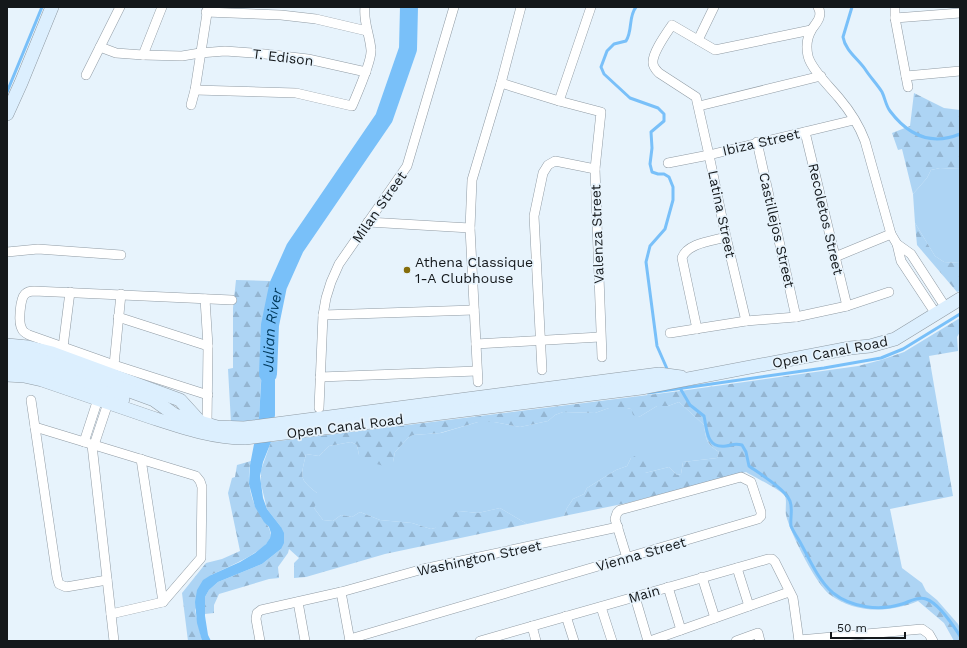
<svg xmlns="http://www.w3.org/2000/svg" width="967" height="648" font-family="'Work Sans',sans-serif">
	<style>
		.grass { fill: #add4f4 }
		.forest { fill: url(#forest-firs) }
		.water { fill: #79c0f9 }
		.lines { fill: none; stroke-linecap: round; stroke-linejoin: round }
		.stream { stroke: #79c0f9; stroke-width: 3 }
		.river { stroke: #79c0f9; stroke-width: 18 }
		.street-casing { stroke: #909ba4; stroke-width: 10 }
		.secondary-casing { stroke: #909ba4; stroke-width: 14 }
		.street { stroke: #fff; stroke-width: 9 }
		.secondary { stroke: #dceffe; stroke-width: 13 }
		.poi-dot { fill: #856d0b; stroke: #e7f3fc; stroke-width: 1.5 }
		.labels { text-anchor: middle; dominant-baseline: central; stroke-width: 3.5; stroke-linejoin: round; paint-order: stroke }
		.street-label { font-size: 14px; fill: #14181b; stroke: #e7f3fc }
		.poi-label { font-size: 14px; fill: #14181b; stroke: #e7f3fc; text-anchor: start }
		.water-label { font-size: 15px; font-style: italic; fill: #00395c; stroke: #e7f3fc }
	</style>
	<defs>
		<pattern id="forest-firs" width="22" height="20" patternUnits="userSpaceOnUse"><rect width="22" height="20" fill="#add4f4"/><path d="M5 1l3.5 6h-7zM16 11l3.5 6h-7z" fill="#94b5d1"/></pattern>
	</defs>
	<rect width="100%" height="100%" fill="#e7f3fc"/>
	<g class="grass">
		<polygon points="940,168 960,169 960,263 944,262 935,256 915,223 913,194 927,178 931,170"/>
		<path d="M679 402 704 425C706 439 706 444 719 452L717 458 683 462 681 474 677 475 669 467 645 473 631 458 627 466 616 470 587 488 584 494 573 499 567 508 564 516 527 524 500 508 478 513 459 511 435 528 431 529 412 523 380 520 360 512 352 517 341 515 333 521 323 520 314 508 317 493C298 478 301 477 306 454L319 456 329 446 351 442 357 445 359 455 393 462 395 452 409 437 413 435 441 433 478 422H494L520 427 548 421 555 415 563 412 595 413 609 408H627L631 409 639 417 657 406H668Z"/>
	</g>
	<g class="forest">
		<polygon points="914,93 944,108 960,110 960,169 940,168 931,170 927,178 913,194 902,149 898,150 892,133 910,126"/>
		<polygon points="915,223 935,256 944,262 960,263 960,291 957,292 917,245"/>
		<polygon points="236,280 270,281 264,323 259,420 231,423 228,369 233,368 233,308"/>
		<path d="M960 318V332L957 337 958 351 929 356 953 496 890 509 902 568 922 583 926 591 937 600 958 624 960 628V641H954L944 623 918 601C890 613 855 614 829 594 817 584 798 547 792 532 790 527 787 520 786 515 785 509 787 501 785 496 781 490 754 477 746 472L627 503 564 516 567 508 573 499 584 494 587 488 616 470 627 466 631 458 635 456 643 458 647 467 645 473 669 467 677 475 681 474 683 462 717 458 719 452C706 444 706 438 704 425L679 402 668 406H657L639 417 633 415 631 409 627 408H609L595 413 563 412 555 415 548 421 520 427 494 422H478L440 433 413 435 409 437 395 452 393 462 388 467 365 461 359 455 357 445 351 442 329 446 319 456 306 454C301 477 298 478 317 493V502L314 508 323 520 333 521 341 515 352 517 360 512 380 520 412 523 431 529 435 528 442 516 459 511 478 513 500 508 527 524 385 554 306 577 294 578V563L299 558 289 549 288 553 278 567 279 578 269 579 219 594 214 605V613L205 614V597L209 590 218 582 262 564 281 549V527L267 509 261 484V470L271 442 680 391 858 366 881 360 904 352Z"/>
		<path d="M251 461C247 475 249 492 255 506 259 515 274 529 270 538 265 552 224 569 211 575L195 610 202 641H188L182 593 206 563 222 559 240 551 228 493 232 478 235 477 237 465Z"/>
	</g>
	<polygon class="water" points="275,349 275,415 271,442 263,462 260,476 263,498 267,509 281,527 284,533 284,543 281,549 262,564 218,582 209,590 205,597 205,616 208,635 211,641 202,641 197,623 195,602 197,590 203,580 211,575 240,562 255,553 266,544 270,538 271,533 269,527 264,522 255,507 249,484 250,465 259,418 263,350"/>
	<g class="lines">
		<g class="stream">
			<path d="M636 7C628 17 633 30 626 41L614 44 607 51 601 67 604 74 630 98 658 108 664 114V121L651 132 652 148 650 164 652 172 658 174H664L669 177 673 187V200L665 229 650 246 646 262 657 346 668 371"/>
			<path d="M852 7 843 37C845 50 858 59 865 69 870 77 877 84 882 92 885 98 886 106 890 111 908 135 931 146 960 134"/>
			<polyline points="7,92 42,7"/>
			<path d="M680 388 690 405 704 416C707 429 706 449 726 446 733 445 734 443 742 445L746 452 749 466C760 474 785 489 790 501 793 509 790 518 791 526 793 531 797 537 800 542 809 558 818 580 833 593 852 608 880 611 902 604 909 602 918 596 926 599 938 603 953 625 960 636"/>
			<polyline points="648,393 824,368 881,358 903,349 960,314"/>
		</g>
		<path class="river" id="s1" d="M268 374 270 325 278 286 295 248 384 118 408 49 409 7"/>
		<defs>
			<g id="street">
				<path d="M818 7C823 16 817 22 812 29 807 37 806 47 808 56 811 69 830 87 839 98 850 111 859 125 865 141L891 234 897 244 901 261 936 314"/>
				<polyline points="895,7 895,18 908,87"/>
				<polyline points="206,12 281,15 316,19 367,31"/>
				<polyline points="895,18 960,13"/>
				<polyline points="698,40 714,7"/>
				<polyline points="100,47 116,53 143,55 182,56 200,53 225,51 265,54 308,59 366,72"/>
				<polyline points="143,55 162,7"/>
				<polyline points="86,75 120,7"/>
				<polyline points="906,76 960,71"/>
				<polyline points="501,83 559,101 601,112 595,169 602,357"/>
				<path d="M195 90 296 93 352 106C357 94 372 61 371 50 370 35 363 22 365 7"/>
				<polyline points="559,101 591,7"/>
				<polyline points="191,105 195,90 208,7"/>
				<polyline points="699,106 821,76"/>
				<polyline points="805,132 847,306"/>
				<polyline points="757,142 796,317"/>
				<polyline points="668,163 709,155 854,120"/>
				<polyline points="368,222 470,228"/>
				<polyline points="897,244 911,254 946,308"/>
				<polyline points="7,252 38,249 121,255"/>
				<polyline points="835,257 891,234"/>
				<polyline points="205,299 208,346 207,424"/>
				<polyline points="323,315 474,310"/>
				<polyline points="118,317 208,346"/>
				<path d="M746 321 726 237 709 155 696 97 659 73C656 70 653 67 653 63 652 53 666 34 672 25L715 50 811 30"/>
				<path d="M697 329 682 258C687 243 712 241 726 237"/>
				<polyline points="670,333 746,321 796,317 847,306 889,292"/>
				<polyline points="476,344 600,337"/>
				<polyline points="63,347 70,292"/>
				<polyline points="114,365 121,294"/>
				<polyline points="542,370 534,216 543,173 548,165 555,161 595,169"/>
				<polyline points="320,377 477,371"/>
				<polyline points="478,382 470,228 472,180 501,83 521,7"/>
				<path d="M208 395 114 365 29 335C27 334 23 332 22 329 18 323 20 299 25 294 27 292 30 291 34 291L232 300"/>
				<polyline points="31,400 57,577 59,584 66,587 107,580"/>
				<polyline points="319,408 323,315 326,298 331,282 339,264 407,166 454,7"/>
				<polyline points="35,427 196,476 200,481 202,487 201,558 163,602 111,614"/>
				<polyline points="84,442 98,399"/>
				<polyline points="92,445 114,641"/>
				<polyline points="94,445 108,403"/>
				<polyline points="141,459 163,602"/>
				<polyline points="737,568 749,606"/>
				<polyline points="702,577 715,618"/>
				<polyline points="668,587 681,630"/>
				<polyline points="341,592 350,641"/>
				<polyline points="635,597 648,641"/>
				<polyline points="298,602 305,641"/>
				<polyline points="601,607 612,641"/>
				<polyline points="566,616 574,641"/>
				<polyline points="532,626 536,641"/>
				<polyline points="350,639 758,519 761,516 761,512 751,482 741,477 620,510 617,513 615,519 627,558"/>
				<polyline points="799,640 922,629 929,634 933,641"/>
				<polyline points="260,641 256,619 257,613 261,610 341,592 423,569 618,527"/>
				<polyline points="480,641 768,559 772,559 775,562 793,598 799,641"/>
				<polyline points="650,641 789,592"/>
				<polyline points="736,641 758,633 760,641"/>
			</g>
			<g id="secondary">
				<polyline points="7,114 21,83 52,7"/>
				<polyline points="7,345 28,347 52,353 180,400 201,423"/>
				<polyline points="7,355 27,356 72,370 154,400 175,415 217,427 244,428 659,374 681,377"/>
				<polyline points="7,365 25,366 35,368 123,399"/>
				<path d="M7 375 24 376 42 380C78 392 114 405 150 417 181 427 212 438 245 438L641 388 850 348 870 346 895 339 960 299"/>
			</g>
		</defs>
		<use href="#street" class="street-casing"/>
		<use href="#secondary" class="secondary-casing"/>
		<use href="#street" class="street"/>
		<use href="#secondary" class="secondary"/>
	</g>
	<circle class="poi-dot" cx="407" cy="270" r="4"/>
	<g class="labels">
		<g class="street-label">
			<text transform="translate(283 57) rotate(7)">T. Edison</text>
			<text transform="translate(761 142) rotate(-13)">Ibiza Street</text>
			<text transform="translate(379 207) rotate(-55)">Milan Street</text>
			<text transform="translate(722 214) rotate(78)">Latina Street</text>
			<text transform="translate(826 219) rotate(77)">Recoletos Street</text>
			<text transform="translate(777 230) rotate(77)">Castillejos Street</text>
			<text transform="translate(597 234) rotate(-92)">Valenza Street</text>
			<text transform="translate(830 352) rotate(-11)">Open Canal Road</text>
			<text transform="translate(345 426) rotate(-7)">Open Canal Road</text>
			<text transform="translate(641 554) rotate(-16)">Vienna Street</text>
			<text transform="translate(479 558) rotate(-12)">Washington Street</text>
			<text transform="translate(644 594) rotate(-16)">Main</text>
		</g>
		<g class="poi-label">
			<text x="415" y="262">Athena Classique<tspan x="415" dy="16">1-A Clubhouse</tspan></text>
		</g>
		<g class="water-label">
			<text stroke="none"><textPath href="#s1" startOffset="44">Julian River</textPath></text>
		</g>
	</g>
	<rect width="967" height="648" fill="none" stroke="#14181b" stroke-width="16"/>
	<path d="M831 632v6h74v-6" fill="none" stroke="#14181b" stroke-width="2"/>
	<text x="837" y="632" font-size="12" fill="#14181b" stroke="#e7f3fc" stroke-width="3" paint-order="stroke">50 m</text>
</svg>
